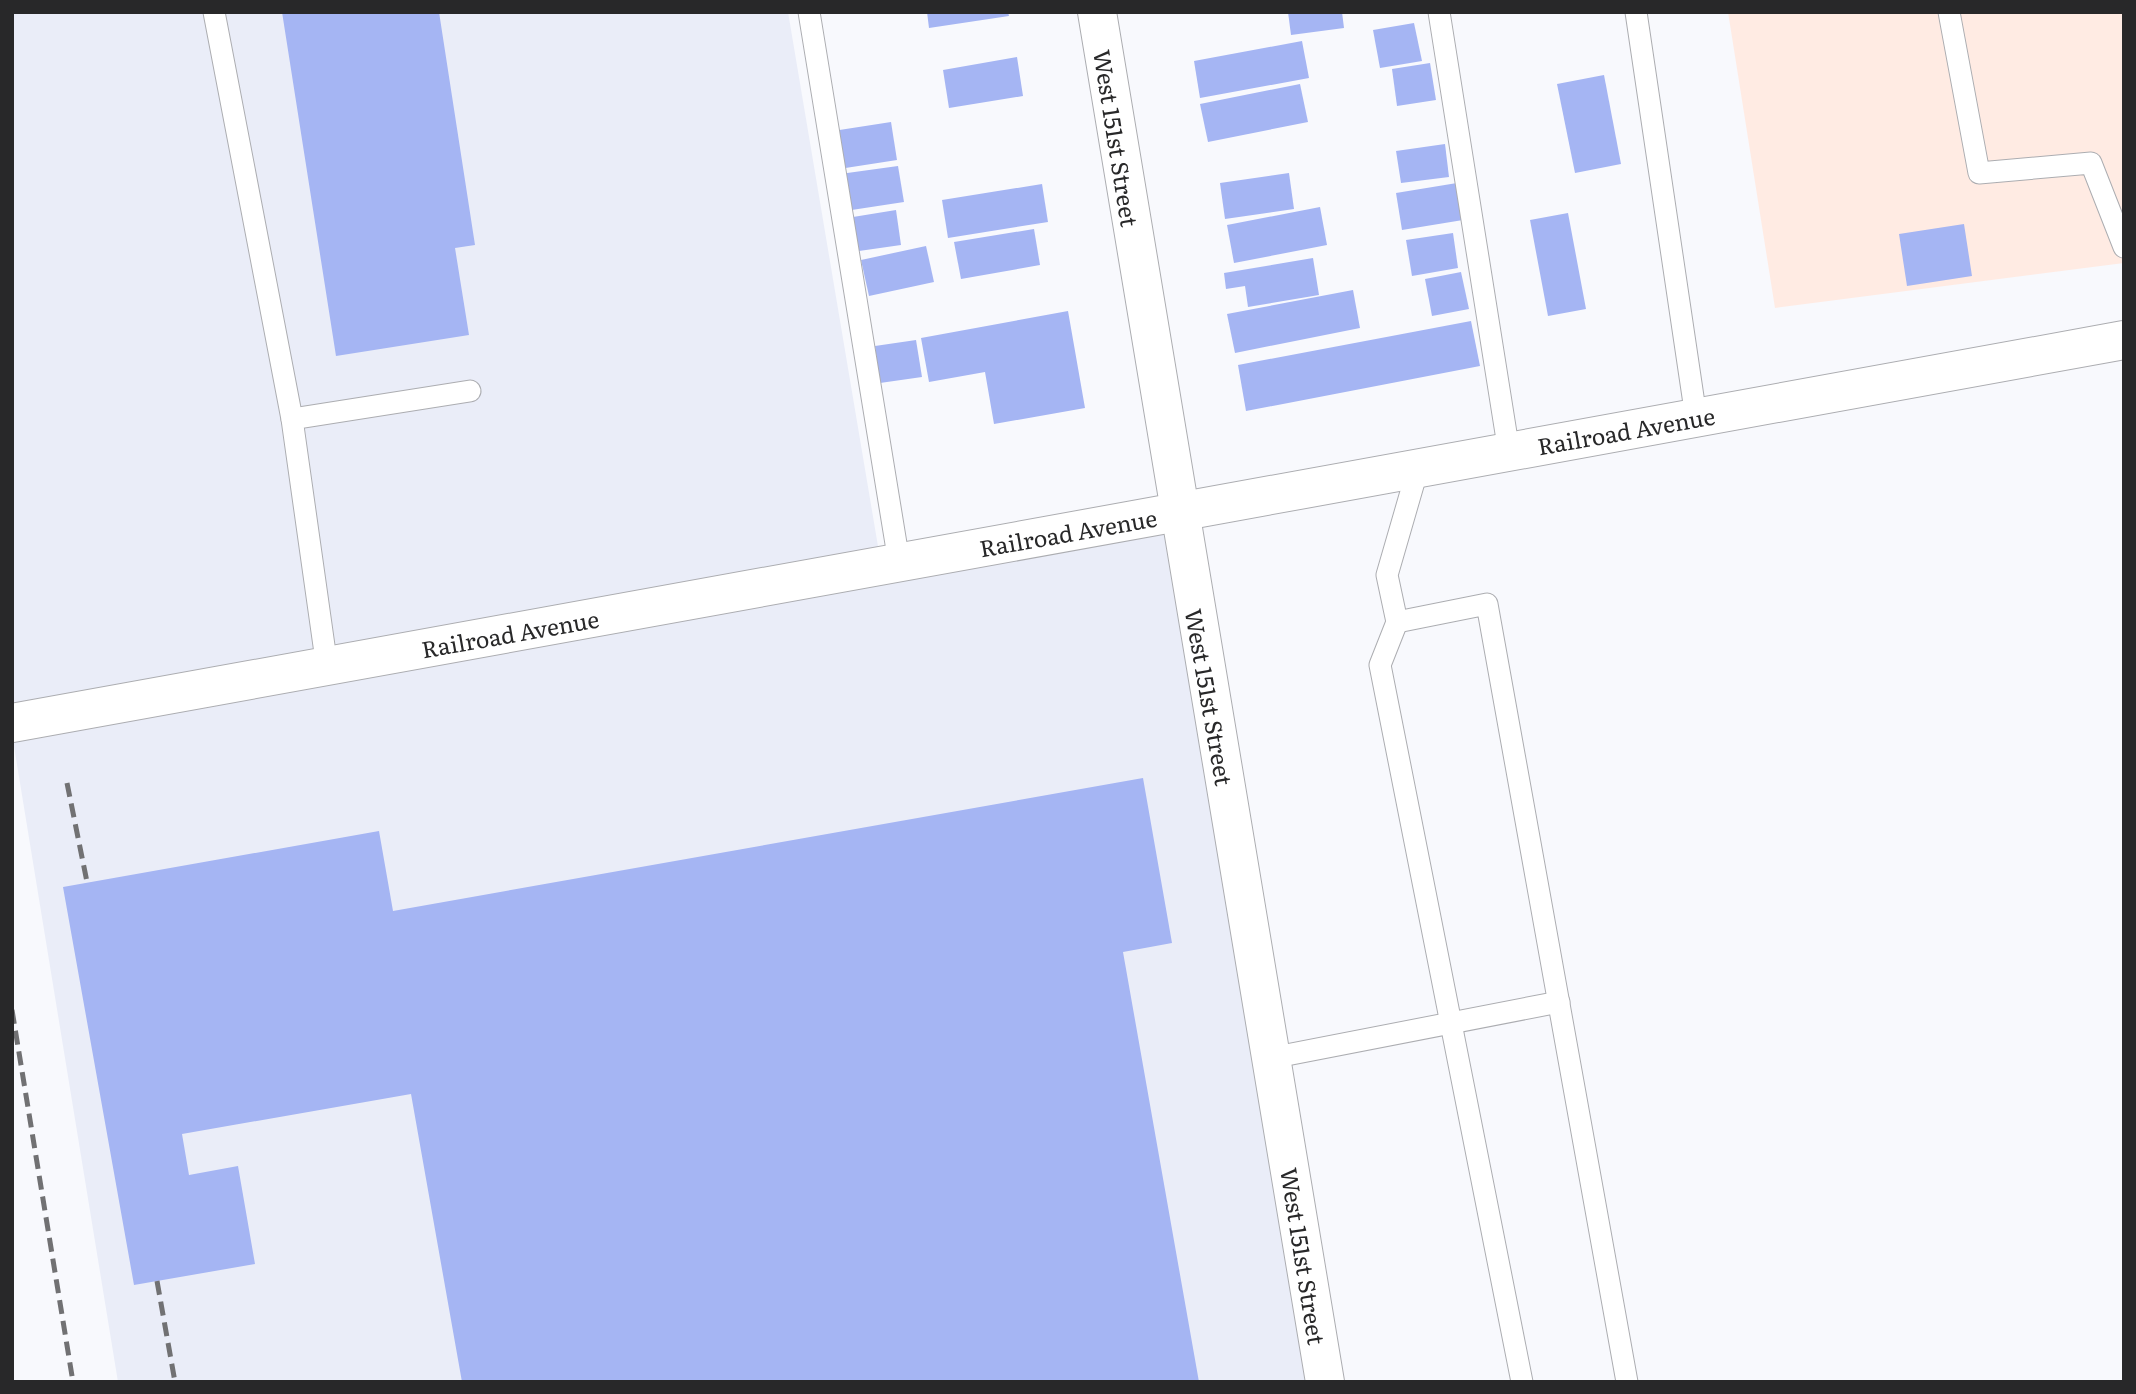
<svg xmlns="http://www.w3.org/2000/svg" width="2136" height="1394" font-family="Literata,serif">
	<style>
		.commercial { fill: #ffebe3 }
		.built { fill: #eaedf8 }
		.building { fill: #a5b5f3 }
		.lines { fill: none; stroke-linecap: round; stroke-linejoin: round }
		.service-casing { stroke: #acadb1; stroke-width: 23 }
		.minor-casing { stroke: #acadb1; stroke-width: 40 }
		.tertiary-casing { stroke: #acadb1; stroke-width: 40 }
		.service { stroke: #fff; stroke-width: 21 }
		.minor { stroke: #fff; stroke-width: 38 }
		.tertiary { stroke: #fff; stroke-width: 38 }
		.rail { stroke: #717173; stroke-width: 5; stroke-dasharray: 14 7; stroke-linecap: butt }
		.labels { text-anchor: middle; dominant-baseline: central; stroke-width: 5; stroke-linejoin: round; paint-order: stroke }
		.street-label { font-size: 23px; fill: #282829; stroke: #fff }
	</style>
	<rect width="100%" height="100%" fill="#f8f9fd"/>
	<polygon class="commercial" points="1728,12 2124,12 2124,263 1775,308"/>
	<polygon class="built" points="12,12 788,12 882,570 1181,528 1323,1382 118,1382 12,734"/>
	<g class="building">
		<polygon points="282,12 439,12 475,245 455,248 469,335 336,356"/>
		<polygon points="927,12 1008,12 1009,16 929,28"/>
		<polygon points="1288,12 1342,12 1344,28 1291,35"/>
		<polygon points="1414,23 1422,61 1380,68 1373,30"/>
		<polygon points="1302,41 1309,78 1200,98 1194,61"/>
		<polygon points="1017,57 1023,96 949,108 943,70"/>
		<polygon points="1430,63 1436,100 1397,106 1392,69"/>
		<polygon points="1604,75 1621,164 1575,173 1557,84"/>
		<polygon points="1300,84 1308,122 1208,142 1200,104"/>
		<polygon points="891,122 897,160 839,169 833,131"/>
		<polygon points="1445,144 1449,177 1401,183 1396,151"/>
		<polygon points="898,166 904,202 845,211 840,174"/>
		<polygon points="1289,173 1294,209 1225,219 1220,183"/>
		<polygon points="1457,183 1463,220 1402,230 1396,193"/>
		<polygon points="1042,184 1048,222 948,238 942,200"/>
		<polygon points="1320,207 1327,245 1234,263 1227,225"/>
		<polygon points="896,210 901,245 859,251 853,217"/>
		<polygon points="1568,213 1586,309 1548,316 1530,220"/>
		<polygon points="1964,224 1972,276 1907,286 1899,234"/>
		<polygon points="1034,229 1040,265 961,279 954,242"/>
		<polygon points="1453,233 1458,268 1412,276 1406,240"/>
		<polygon points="926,246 934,282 869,296 861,260"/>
		<polygon points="1313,258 1319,295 1248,307 1245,286 1226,289 1224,273"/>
		<polygon points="1461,272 1469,309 1432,316 1425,279"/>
		<polygon points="1353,290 1360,328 1235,353 1227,314"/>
		<polygon points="1068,311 1085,408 994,424 985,372 929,382 921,338"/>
		<polygon points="1471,321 1480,366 1246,411 1238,365"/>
		<polygon points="916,340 922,377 880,383 875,346"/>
		<polygon points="1143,778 1172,943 1123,952 1199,1382 462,1382 411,1094 182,1134 189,1175 238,1166 255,1264 134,1285 63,887 379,831 393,911"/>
	</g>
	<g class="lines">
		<defs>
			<g id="service">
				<polyline points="214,12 292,419 327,667"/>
				<polyline points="809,12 899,562"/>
				<polyline points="1439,12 1509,452"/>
				<polyline points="1636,12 1696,417"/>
				<polyline points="1949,12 1979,173 2091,163 2124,247"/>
				<polyline points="292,419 470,391"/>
				<polyline points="1418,468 1387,575 1397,622 1380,665 1522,1382"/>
				<polyline points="1397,622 1487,604 1627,1382"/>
				<polyline points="1271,1058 1559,1002"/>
			</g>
			<polyline id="minor" points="12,723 1178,512"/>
			<g id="tertiary">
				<polyline points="1097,12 1325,1382"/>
				<polyline points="1178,512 2124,340"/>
			</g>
		</defs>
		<use href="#service" class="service-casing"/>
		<use href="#minor" class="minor-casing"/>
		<use href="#tertiary" class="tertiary-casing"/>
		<use href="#service" class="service"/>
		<use href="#minor" class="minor"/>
		<use href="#tertiary" class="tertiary"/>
		<g class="rail">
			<polyline points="67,783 87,882"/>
			<polyline points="12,1010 73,1382"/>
			<polyline points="157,1281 175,1382"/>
		</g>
	</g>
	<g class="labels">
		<g class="street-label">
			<text transform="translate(1117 138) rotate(81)">West 151st Street</text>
			<text transform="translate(1626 430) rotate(-10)">Railroad Avenue</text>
			<text transform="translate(1068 532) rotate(-10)">Railroad Avenue</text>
			<text transform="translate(510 633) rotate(-10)">Railroad Avenue</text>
			<text transform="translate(1210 697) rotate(80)">West 151st Street</text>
			<text transform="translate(1304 1256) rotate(81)">West 151st Street</text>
		</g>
	</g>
	<rect width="2136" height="1394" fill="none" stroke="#282829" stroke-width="28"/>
</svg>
